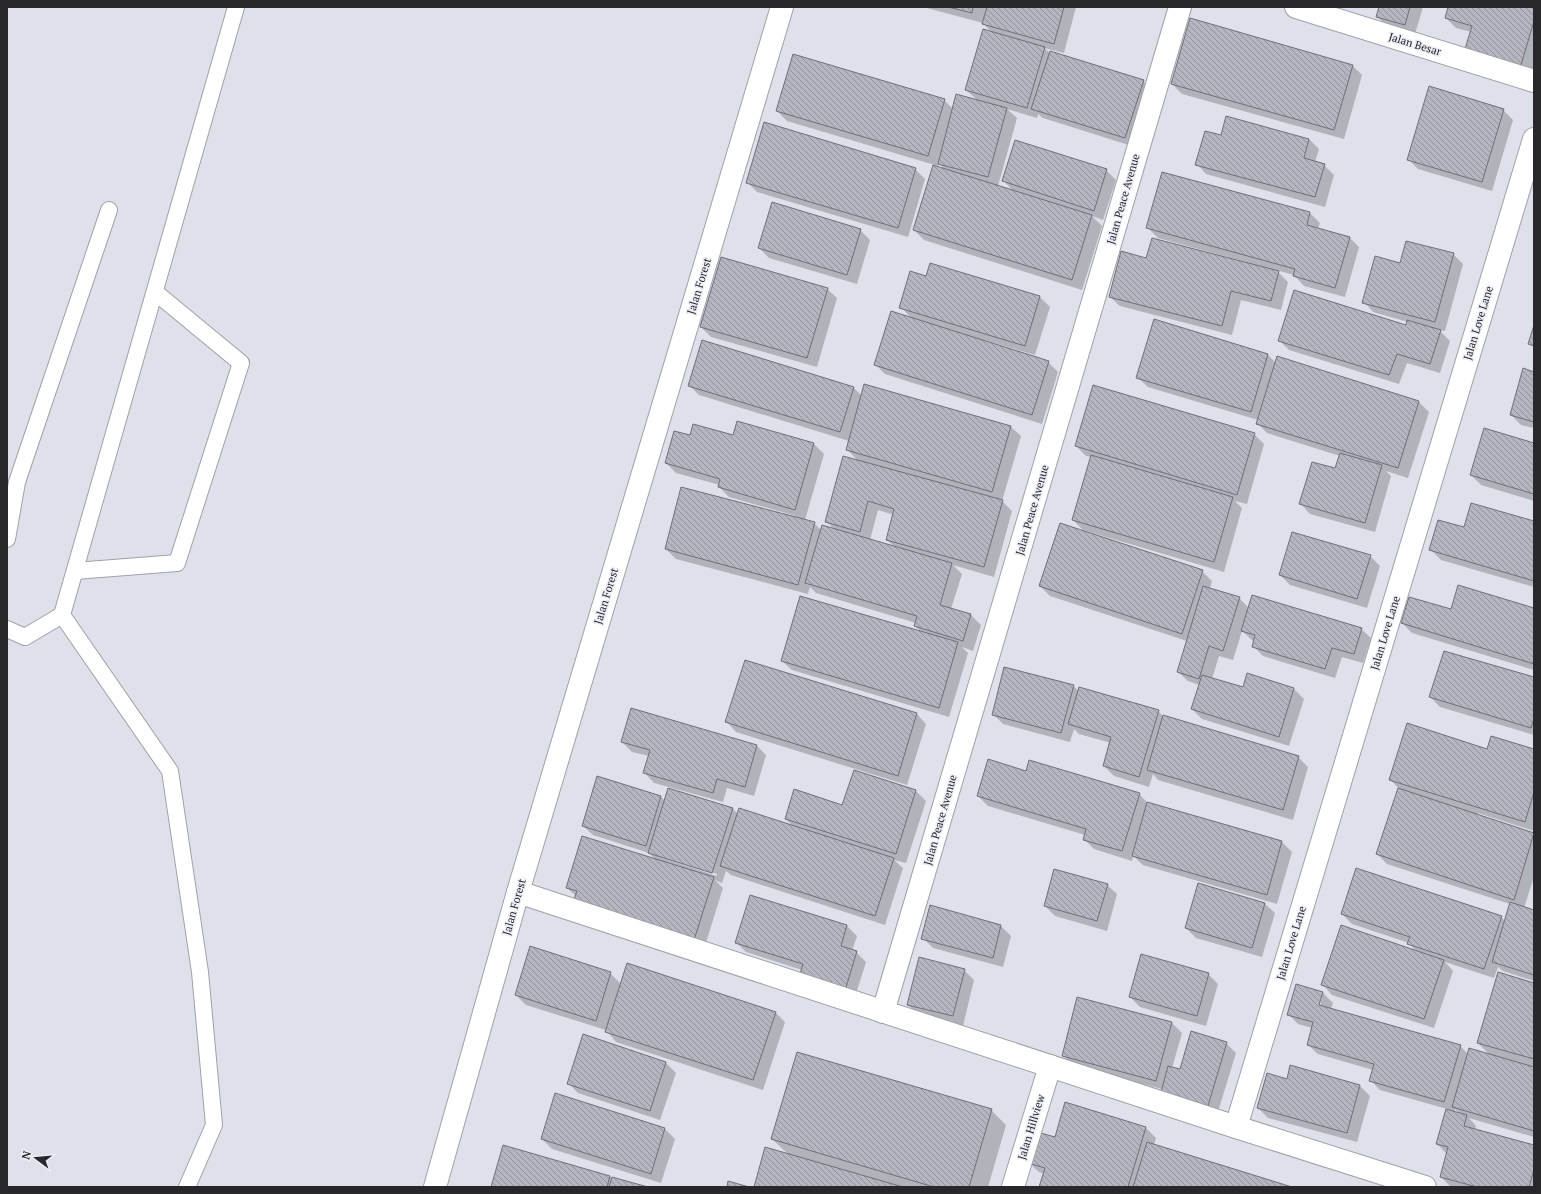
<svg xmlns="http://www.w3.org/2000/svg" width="1541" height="1194" font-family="'PT Serif',serif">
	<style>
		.shadow { fill: #0003; fill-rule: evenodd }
		.building { fill: url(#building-back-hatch); stroke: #6e6f78 }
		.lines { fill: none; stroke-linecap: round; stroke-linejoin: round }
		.lane-casing { stroke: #9fa1aa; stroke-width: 18 }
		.street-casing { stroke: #9fa1aa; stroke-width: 24 }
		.lane { stroke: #fff; stroke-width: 16 }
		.street { stroke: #fff; stroke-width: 22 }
		.labels { text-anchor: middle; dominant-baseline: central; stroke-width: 3; stroke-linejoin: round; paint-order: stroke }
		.street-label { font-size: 11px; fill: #28282c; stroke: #ebedf7 }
	</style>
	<defs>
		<pattern id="building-back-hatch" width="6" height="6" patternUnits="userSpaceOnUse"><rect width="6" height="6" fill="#b4b5bf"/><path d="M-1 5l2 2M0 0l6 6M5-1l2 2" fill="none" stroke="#92939b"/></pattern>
	</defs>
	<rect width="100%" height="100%" fill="#dee0ea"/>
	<g class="shadow">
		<polygon points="923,7 1076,7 1064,53 1044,48 1050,53 1143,81 1153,91 1135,147 1043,118 1038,114 1037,118 1007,109 1017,118 998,186 1014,192 1003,180 1106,170 1116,180 1103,220 1092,216 1102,226 1082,290 924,240 914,230 945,170 939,163 938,166 787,121 777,111 944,100 953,109 977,100 966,90 992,33 983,23"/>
		<polygon points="1380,7 1423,7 1415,34 1387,27 1378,17"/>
		<polygon points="1449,7 1534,7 1534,63 1531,75 1476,58 1471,32 1456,28 1446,18"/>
		<polygon points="1352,65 1362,75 1344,139 1182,94 1172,84"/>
		<polygon points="1503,110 1513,120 1492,191 1418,169 1408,159"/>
		<polygon points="1222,136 1309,139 1319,149 1315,162 1324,165 1334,175 1325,207 1206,174 1197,164"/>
		<polygon points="915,169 925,179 908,237 757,192 747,182"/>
		<polygon points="1163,173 1310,213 1320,223 1318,229 1349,237 1359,247 1345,297 1304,286 1294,275 1276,270 1288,282 1281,310 1241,300 1232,335 1120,306 1110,297 1147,259 1245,264 1246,262 1158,238 1148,228"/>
		<polygon points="860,230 870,240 857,284 769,258 759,248"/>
		<polygon points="1453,254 1463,264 1445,331 1439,330 1450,341 1440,373 1407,363 1399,384 1289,350 1279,340 1407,326 1408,322 1373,312 1364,302 1401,264"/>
		<polygon points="931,264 1040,297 1050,307 1035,355 984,340 984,342 1048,362 1058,372 1042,424 885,374 875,364 912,319 901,307 927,277"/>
		<polygon points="827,289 837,298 817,367 711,337 701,327"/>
		<path d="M702 341 854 388 862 396 1011 427 1021 436 1002 501 1012 511 994 577 953 565 962 574 951 609 971 615 981 625 973 651 962 647 968 653 949 717 792 670 782 661 921 632 915 626 916 623 816 593 810 587 808 594 676 559 666 549 795 518 796 516 729 497 719 487 720 485 676 473 666 463 690 437 734 436 738 422 814 444 824 454 805 520 814 523 821 530 834 529 826 521 858 461 847 449 849 441 699 395 689 385ZM878 510 894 515 887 540 895 547 870 540Z"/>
		<polygon points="1267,354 1276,363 1419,402 1429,412 1408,478 1386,471 1391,476 1375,532 1310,514 1301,504 1336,470 1340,456 1267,433 1257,423 1258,420 1148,387 1138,378"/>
		<polygon points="1534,373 1534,428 1521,425 1511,415"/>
		<polygon points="1254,434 1264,444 1247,504 1235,501 1242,508 1224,572 1083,530 1073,520 1092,457 1086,456 1076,446"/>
		<polygon points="1534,444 1534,501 1481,485 1471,475"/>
		<polygon points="1534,523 1534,587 1441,560 1431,550 1465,529"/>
		<polygon points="1370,556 1380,566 1367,608 1290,585 1280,575"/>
		<polygon points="1202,571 1212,581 1210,589 1239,598 1249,608 1361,629 1371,638 1363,663 1342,657 1335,678 1263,656 1253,646 1254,642 1242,631 1233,660 1219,656 1212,679 1243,689 1247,674 1294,689 1304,699 1289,746 1202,719 1192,709 1199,685 1188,681 1178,672 1187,641 1050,596 1040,586"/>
		<polygon points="1534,609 1534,670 1412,633 1402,623 1451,611"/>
		<polygon points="1534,679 1534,735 1440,707 1430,697"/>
		<polygon points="1073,686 1079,691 1158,711 1164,717 1298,757 1308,767 1293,820 1158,780 1153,774 1149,787 1114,776 1104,766 1111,743 1079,734 1074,729 1070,742 1003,724 993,714"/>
		<polygon points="917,714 926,724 907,785 736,732 727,722"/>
		<polygon points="622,742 756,745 766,755 754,796 727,788 723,802 654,783 645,773 649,756 632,752"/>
		<polygon points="1488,750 1534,750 1534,831 1478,813 1477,815 1534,834 1534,877 1524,908 1534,911 1534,981 1503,971 1498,967 1494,978 1445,962 1453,971 1434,1028 1332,995 1323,985 1416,951 1409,943 1352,924 1342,914 1501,917 1505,921 1510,904 1387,864 1377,854 1399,789 1390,779"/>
		<path d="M854 771 916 791 926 801 906 863 894 860 903 868 885 925 731 875 726 871 722 883 715 880 723 888 704 949 576 896 567 888 657 861 649 853 593 835 583 826 661 797 665 801 733 809 738 814 794 827 786 819 842 807ZM659 855 717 874V876L659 857Z"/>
		<polygon points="1027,772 1139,794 1148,803 1282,842 1292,852 1277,904 1143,865 1133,856 1132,861 1094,849 1084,839 1085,835 988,806 978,796"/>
		<polygon points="1107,885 1117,894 1107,931 1055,916 1045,906"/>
		<polygon points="750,896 847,926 857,936 852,951 856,952 866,962 853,1003 802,970 746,952 736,942"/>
		<polygon points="1265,904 1275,913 1262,957 1196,938 1186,928"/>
		<polygon points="931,907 1001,926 1011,936 1003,967 933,948 923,938"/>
		<polygon points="964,970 974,980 963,1026 918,1014 908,1005"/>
		<polygon points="610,973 621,984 775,1012 785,1022 763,1090 616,1042 606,1030 526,1005 516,995"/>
		<polygon points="1208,974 1218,984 1206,1026 1140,1007 1130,997"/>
		<path d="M1534 984V1137L1469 1118 1476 1126 1475 1130 1534 1146V1187H1451L1441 1177 1447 1154 1437 1144 1447 1109 1380 1090 1370 1080 1373 1070 1318 1054 1308 1045 1312 1028 1298 1024 1288 1014 1323 993 1333 1003 1331 1009 1460 1046 1468 1054 1491 1056 1478 1043ZM1320 998H1322L1319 1010H1317ZM1455 1109 1461 1115 1454 1113Z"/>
		<polygon points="1172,1023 1182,1033 1172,1068 1180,1070 1226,1043 1236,1053 1217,1115 1162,1089 1073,1065 1063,1055"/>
		<polygon points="666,1063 676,1073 660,1120 578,1093 568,1083"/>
		<polygon points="1288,1080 1360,1086 1370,1096 1357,1142 1268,1118 1258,1108"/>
		<polygon points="556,1094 665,1129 675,1139 661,1183 552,1149 542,1139"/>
		<polygon points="991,1110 1006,1125 988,1187 755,1187 789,1155 772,1139"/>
		<polygon points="1146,1128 1156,1138 1154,1145 1289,1187 1040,1187 1044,1174 1039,1172 1029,1163 1055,1139"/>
		<polygon points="610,1176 612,1179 645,1187 492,1187"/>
	</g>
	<g class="building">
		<polygon points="948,7 973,7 972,13"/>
		<polygon points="987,7 1064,7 1054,44 982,24"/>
		<polygon points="1379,7 1410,7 1405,25 1376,17"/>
		<polygon points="1448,7 1534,7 1534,21 1521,65 1465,49 1472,26 1445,18"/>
		<polygon points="1190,18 1353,65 1334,130 1171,84"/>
		<polygon points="983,29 1045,47 1027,108 965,90"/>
		<polygon points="1050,51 1144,80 1125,138 1031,109"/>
		<polygon points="793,54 945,99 928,156 776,111"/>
		<polygon points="1429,86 1504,109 1482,182 1407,160"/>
		<polygon points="956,94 1007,108 988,177 938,164"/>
		<polygon points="1226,116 1309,139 1304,158 1325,164 1315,197 1195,165 1205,131 1221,135"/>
		<polygon points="764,122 916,168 898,228 746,183"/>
		<polygon points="1015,140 1107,169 1094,211 1002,181"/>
		<polygon points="933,165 1092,215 1072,280 913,230"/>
		<polygon points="1162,172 1310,212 1307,225 1350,237 1335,288 1293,276 1295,269 1146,228"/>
		<polygon points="772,202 861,229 847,275 758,248"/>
		<polygon points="1152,238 1279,271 1271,301 1231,291 1222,326 1109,297 1121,251 1146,258"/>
		<polygon points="1406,241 1454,253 1435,322 1362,303 1375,256 1400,263"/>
		<polygon points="721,257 828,288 807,358 700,327"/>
		<polygon points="930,263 1040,296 1025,346 899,308 910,271 926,276"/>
		<polygon points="1294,290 1406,325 1407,320 1441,330 1430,364 1397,354 1389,375 1278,341"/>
		<polygon points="891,311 1049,361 1032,415 874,365"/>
		<polygon points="1154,319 1268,354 1251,412 1136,378"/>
		<polygon points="1534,325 1534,346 1528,344"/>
		<polygon points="702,340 854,387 840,432 688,386"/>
		<polygon points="1277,356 1419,401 1398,468 1256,424"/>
		<polygon points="1523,368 1534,372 1534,422 1510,415"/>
		<polygon points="864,384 1011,426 992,492 846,450"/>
		<polygon points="1093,385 1255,433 1237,495 1075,446"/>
		<polygon points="737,421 814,443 795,510 718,487 720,479 665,463 674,431 690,435 693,424 733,435"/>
		<polygon points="1484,428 1534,443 1534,494 1470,475"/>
		<polygon points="1340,453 1382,465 1365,523 1299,504 1312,462 1335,468"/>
		<polygon points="1091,455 1233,497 1214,562 1072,520"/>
		<polygon points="843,456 1003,500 984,567 886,540 894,509 868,501 860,532 825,522"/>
		<polygon points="681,487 815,522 798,585 665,549"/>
		<polygon points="1471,503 1534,521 1534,581 1429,550 1438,520 1464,527"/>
		<polygon points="1060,523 1203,570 1182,634 1039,586"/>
		<polygon points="822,525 952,563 940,605 971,614 963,641 914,626 917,616 805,583"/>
		<polygon points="1292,532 1371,555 1357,599 1279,575"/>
		<polygon points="1458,585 1534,608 1534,664 1401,623 1409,597 1451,609"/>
		<polygon points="1203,586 1240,597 1223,651 1209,646 1199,679 1177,672"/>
		<polygon points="1252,595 1362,628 1354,654 1332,648 1325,669 1252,647 1255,635 1241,631"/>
		<polygon points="800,596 958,642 939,708 781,661"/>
		<polygon points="1444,651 1534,677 1534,718 1531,728 1429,697"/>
		<polygon points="745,660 917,713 898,776 725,722"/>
		<polygon points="1004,667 1074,685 1061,733 992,715"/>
		<polygon points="1247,673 1294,688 1279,737 1191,709 1202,675 1243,687"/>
		<polygon points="1079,687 1159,710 1139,777 1103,766 1111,737 1068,724"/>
		<polygon points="631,708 757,745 745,787 717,779 713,793 643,773 650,750 621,742"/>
		<polygon points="1163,715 1299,756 1283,810 1147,770"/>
		<polygon points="1407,723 1487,749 1491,736 1534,749 1534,792 1525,822 1389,780"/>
		<polygon points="988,759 1026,771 1029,760 1140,793 1122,851 1083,840 1086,829 977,796"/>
		<polygon points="854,770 916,790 896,854 785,819 794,789 842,805"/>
		<polygon points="597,776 661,796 646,846 582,826"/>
		<polygon points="668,788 733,808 712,873 648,853"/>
		<polygon points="1398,788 1534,833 1514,900 1376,854"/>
		<polygon points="1147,802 1282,841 1267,895 1132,856"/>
		<polygon points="739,808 894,858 875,916 720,866"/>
		<polygon points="582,836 714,877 694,940 573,902 577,891 566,888"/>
		<polygon points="1356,868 1502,916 1484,969 1407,944 1410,937 1341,914"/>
		<polygon points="1054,869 1108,884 1097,921 1044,906"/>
		<polygon points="1198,883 1265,903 1252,948 1185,928"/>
		<polygon points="750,895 847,925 841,946 857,951 844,994 798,980 803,964 735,943"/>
		<polygon points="1510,902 1534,910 1534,975 1492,962"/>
		<polygon points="930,905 1001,925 993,958 921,939"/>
		<polygon points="1341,925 1444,960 1424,1019 1321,985"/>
		<polygon points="530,946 611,972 596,1021 515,995"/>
		<polygon points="1141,954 1209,973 1197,1016 1129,997"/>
		<polygon points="919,957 965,969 953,1016 907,1005"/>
		<polygon points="627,963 776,1012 753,1080 605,1032"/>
		<polygon points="1498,972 1534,983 1534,1059 1477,1043"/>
		<polygon points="1296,984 1323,992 1319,1005 1461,1045 1444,1102 1369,1081 1374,1064 1307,1045 1313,1022 1287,1015"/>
		<polygon points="1077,997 1172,1022 1156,1081 1062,1056"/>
		<polygon points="1191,1031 1227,1042 1208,1106 1161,1092 1168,1066 1180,1069"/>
		<polygon points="583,1034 666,1062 650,1111 567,1084"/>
		<polygon points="1469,1048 1534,1067 1534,1131 1452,1107"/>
		<polygon points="797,1052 992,1109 969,1187 934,1187 771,1139"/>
		<polygon points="1290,1065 1360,1085 1347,1133 1257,1108 1267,1073 1287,1079"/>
		<polygon points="555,1093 665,1128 651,1174 541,1139"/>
		<polygon points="1065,1102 1146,1127 1128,1187 1039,1187 1045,1168 1028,1163 1037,1132 1055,1137"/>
		<polygon points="1446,1109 1467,1115 1464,1126 1534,1145 1534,1170 1529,1187 1477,1187 1440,1177 1448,1147 1436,1144"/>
		<polygon points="1147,1142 1292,1187 1133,1187"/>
		<polygon points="503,1145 610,1176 607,1187 491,1187"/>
		<polygon points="765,1147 903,1187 754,1187"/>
		<polygon points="612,1177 648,1187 609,1187"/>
		<polygon points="728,1181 749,1187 727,1187"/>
	</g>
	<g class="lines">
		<defs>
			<g id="lane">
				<polyline points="7,539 17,482 109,210"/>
				<polyline points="75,571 177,563 241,363 155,292"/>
				<polyline points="62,615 170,771 200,972 214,1125 187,1187"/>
				<polyline points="7,629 25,637 62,615 236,7"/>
			</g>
			<g id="street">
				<polyline points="1296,7 1534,81"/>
				<polyline points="518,892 1236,1127 1425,1187"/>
				<polyline points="883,1012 1180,7"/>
				<polyline points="1236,1127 1534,139"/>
				<polyline points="435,1187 518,892 782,7"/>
				<polyline points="1013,1187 1050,1066"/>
			</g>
		</defs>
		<use href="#lane" class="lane-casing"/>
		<use href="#street" class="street-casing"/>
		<use href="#lane" class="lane"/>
		<use href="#street" class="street"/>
	</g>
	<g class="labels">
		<g class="street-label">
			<text transform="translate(1415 44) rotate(17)">Jalan Besar</text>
			<text transform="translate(1123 199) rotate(-74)">Jalan Peace Avenue</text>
			<text transform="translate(699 286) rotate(-73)">Jalan Forest</text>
			<text transform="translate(1478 323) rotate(-73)">Jalan Love Lane</text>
			<text transform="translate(1032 510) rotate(-74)">Jalan Peace Avenue</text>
			<text transform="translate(606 596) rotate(-73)">Jalan Forest</text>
			<text transform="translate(1385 633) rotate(-73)">Jalan Love Lane</text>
			<text transform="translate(940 820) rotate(-74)">Jalan Peace Avenue</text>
			<text transform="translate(514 907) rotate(-74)">Jalan Forest</text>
			<text transform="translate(1291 943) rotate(-73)">Jalan Love Lane</text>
			<text transform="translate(1031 1127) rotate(-73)">Jalan Hillview</text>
		</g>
	</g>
	<rect width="1541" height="1194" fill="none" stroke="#28282c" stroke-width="16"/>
	<g transform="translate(36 1158) rotate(286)" stroke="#ebedf7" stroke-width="3" paint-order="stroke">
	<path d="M0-3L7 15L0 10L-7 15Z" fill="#28282c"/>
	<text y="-6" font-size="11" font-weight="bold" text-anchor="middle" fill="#28282c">N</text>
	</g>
</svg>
